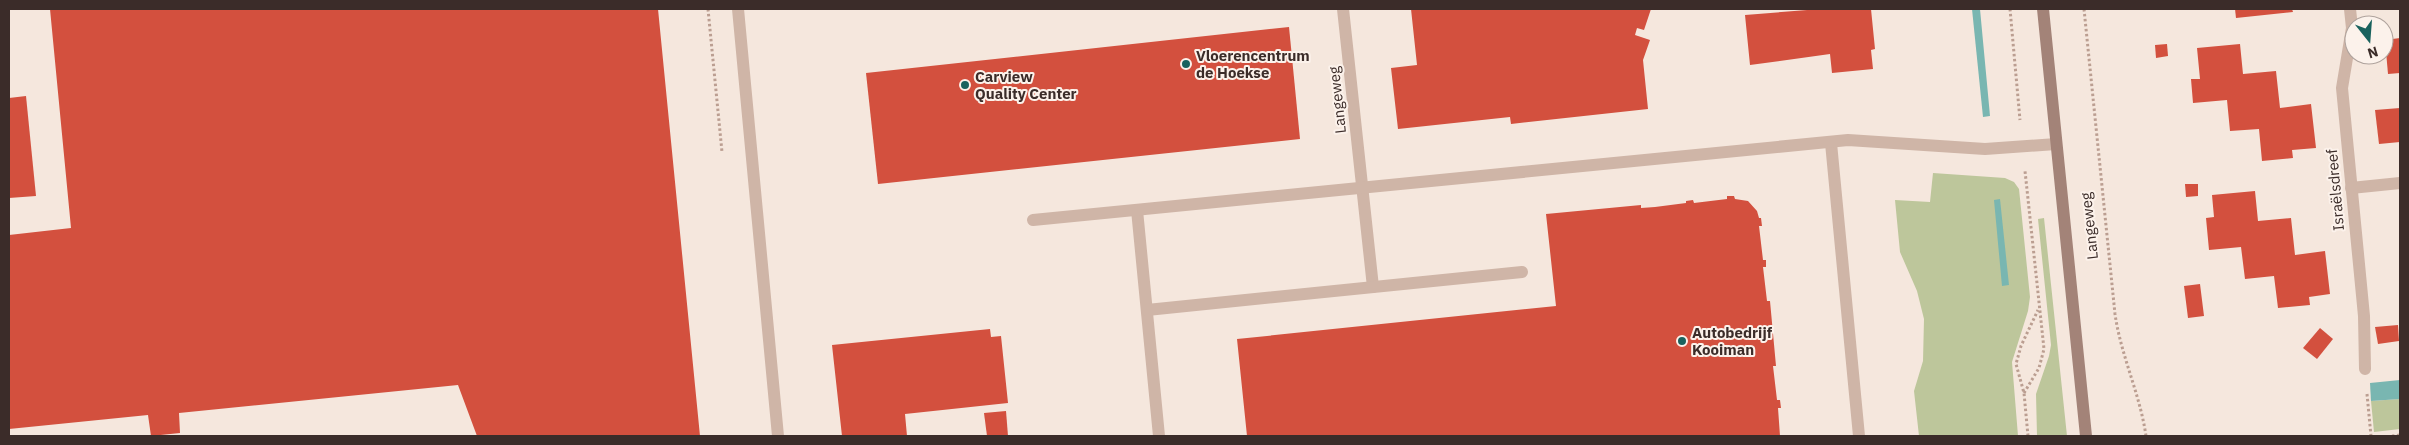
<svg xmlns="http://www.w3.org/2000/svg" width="2409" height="445" font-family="'IBM Plex Sans',sans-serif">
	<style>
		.green { fill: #bdc69b }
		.water { fill: #79b6b1 }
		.building { fill: #d3503e }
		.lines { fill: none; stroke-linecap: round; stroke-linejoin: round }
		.path { stroke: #bb9e91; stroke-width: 3; stroke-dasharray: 2.5 2.5; stroke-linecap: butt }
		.service { stroke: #cfb5a7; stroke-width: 12 }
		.minor { stroke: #cfb5a7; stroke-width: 12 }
		.secondary { stroke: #a38378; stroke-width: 12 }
		.poi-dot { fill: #19625e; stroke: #fcf2eb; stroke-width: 2 }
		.labels { text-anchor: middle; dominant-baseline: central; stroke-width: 4; stroke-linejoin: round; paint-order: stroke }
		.poi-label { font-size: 15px; font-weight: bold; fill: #3b2c29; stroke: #fcf2eb; text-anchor: start }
		.street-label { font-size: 15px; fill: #3b2c29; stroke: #fcf2eb }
	</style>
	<rect width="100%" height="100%" fill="#f5e7dd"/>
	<g class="green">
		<polygon points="1933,173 2005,178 2014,182 2019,189 2030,297 2028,311 2012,362 2018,436 1919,436 1914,391 1923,361 1924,319 1917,291 1900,252 1895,200 1930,202"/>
		<polygon points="2044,218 2067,436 2037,436 2036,394 2049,356 2051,345 2038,219"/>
		<polygon points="2400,399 2400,429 2374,432 2371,401"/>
	</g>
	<g class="water">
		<polygon points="1972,9 1980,9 1990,116 1983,117"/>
		<polygon points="2000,199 2009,285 2002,286 1994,200"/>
		<polygon points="2400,380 2400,399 2371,401 2370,383"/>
	</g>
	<g class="building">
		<polygon points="50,9 658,9 700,436 477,436 458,385 179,413 180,433 151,436 148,415 9,429 9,235 71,228"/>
		<polygon points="1411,9 1651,9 1644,30 1637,28 1635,35 1650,40 1643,60 1648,109 1511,124 1510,117 1398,129 1391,68 1417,65"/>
		<polygon points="1820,9 1871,9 1875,49 1871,50 1873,69 1832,73 1830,54 1750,65 1745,15"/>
		<polygon points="2235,9 2292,9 2293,12 2236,18"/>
		<polygon points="1289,27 1300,139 878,184 866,73"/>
		<polygon points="2400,38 2400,73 2388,74 2385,40"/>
		<polygon points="2167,44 2168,56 2156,58 2155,45"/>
		<polygon points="2240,44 2243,74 2276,71 2280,108 2311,104 2316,148 2292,150 2293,158 2262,161 2259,129 2230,131 2227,100 2193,103 2191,79 2200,79 2197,48"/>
		<polygon points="26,96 36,196 9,198 9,98"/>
		<polygon points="2400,108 2400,142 2379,144 2375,110"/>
		<polygon points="2185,184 2198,184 2198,196 2186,197"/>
		<polygon points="2255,191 2258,221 2291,218 2295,255 2325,251 2330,294 2309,297 2310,305 2278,308 2274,276 2245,279 2241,247 2209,250 2206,218 2214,217 2212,195"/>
		<polygon points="1727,196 1734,196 1735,199 1748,201 1757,211 1759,218 1761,218 1762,226 1759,226 1763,260 1766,260 1766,267 1763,267 1767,301 1770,301 1776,366 1773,366 1777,400 1780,400 1781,408 1778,408 1780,436 1247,436 1237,339 1556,306 1546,214 1641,205 1641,208 1655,207 1686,203 1686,201 1693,200 1694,203 1727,199"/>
		<polygon points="2200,284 2204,316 2188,318 2184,286"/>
		<polygon points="2398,325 2399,341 2378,344 2375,327"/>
		<polygon points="2320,328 2333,339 2317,359 2303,348"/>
		<polygon points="990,329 991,337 1001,336 1008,403 905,414 907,436 842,436 832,345"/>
		<polygon points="1006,411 1008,436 987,436 984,413"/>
	</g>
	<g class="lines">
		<g class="path">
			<polyline points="708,9 722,152"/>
			<polyline points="2010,9 2020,120"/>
			<path d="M2084 9 2115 314C2121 356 2140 394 2146 436"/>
			<polyline points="2024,393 2039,368 2044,349 2025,171"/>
			<polyline points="2367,394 2371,436"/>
			<polyline points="2028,436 2024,393 2016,364 2021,346 2038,310"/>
			<polyline points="2392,436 2400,435"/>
		</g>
		<g class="service">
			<polyline points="738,9 778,436"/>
			<polyline points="1343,9 1373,287"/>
			<polyline points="1831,143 1859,436"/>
			<polyline points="1137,210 1159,436"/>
			<polyline points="1033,220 1848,140 1985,149 2056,144"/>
			<polyline points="1147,310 1522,272"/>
		</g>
		<g class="minor">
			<polyline points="2350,9 2352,28 2342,88 2364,316 2365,369"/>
			<polyline points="2351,188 2400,183"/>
		</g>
		<polyline class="secondary" points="2043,9 2086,436"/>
	</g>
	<g class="poi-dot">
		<circle cx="1186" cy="64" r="5"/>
		<circle cx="965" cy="85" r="5"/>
		<circle cx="1682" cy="341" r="5"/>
	</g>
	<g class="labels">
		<g class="poi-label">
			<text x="1196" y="55">Vloerencentrum<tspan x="1196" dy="17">de Hoekse</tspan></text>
			<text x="975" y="76">Carview<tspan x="975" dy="17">Quality Center</tspan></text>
			<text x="1692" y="332">Autobedrijf<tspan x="1692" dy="17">Kooiman</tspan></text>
		</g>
		<g class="street-label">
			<text transform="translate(1337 100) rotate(-96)">Langeweg</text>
			<text transform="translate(2335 190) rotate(-95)">Israëlsdreef</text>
			<text transform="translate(2089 226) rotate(-96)">Langeweg</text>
		</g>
	</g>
	<rect width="2409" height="445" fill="none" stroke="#3b2c29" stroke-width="20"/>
	<g transform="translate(2369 40) rotate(163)"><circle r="24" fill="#fcf2eb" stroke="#afa39d"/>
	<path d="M0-4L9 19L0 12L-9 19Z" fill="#19625e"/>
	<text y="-8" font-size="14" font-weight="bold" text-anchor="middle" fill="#3b2c29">N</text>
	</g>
</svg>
